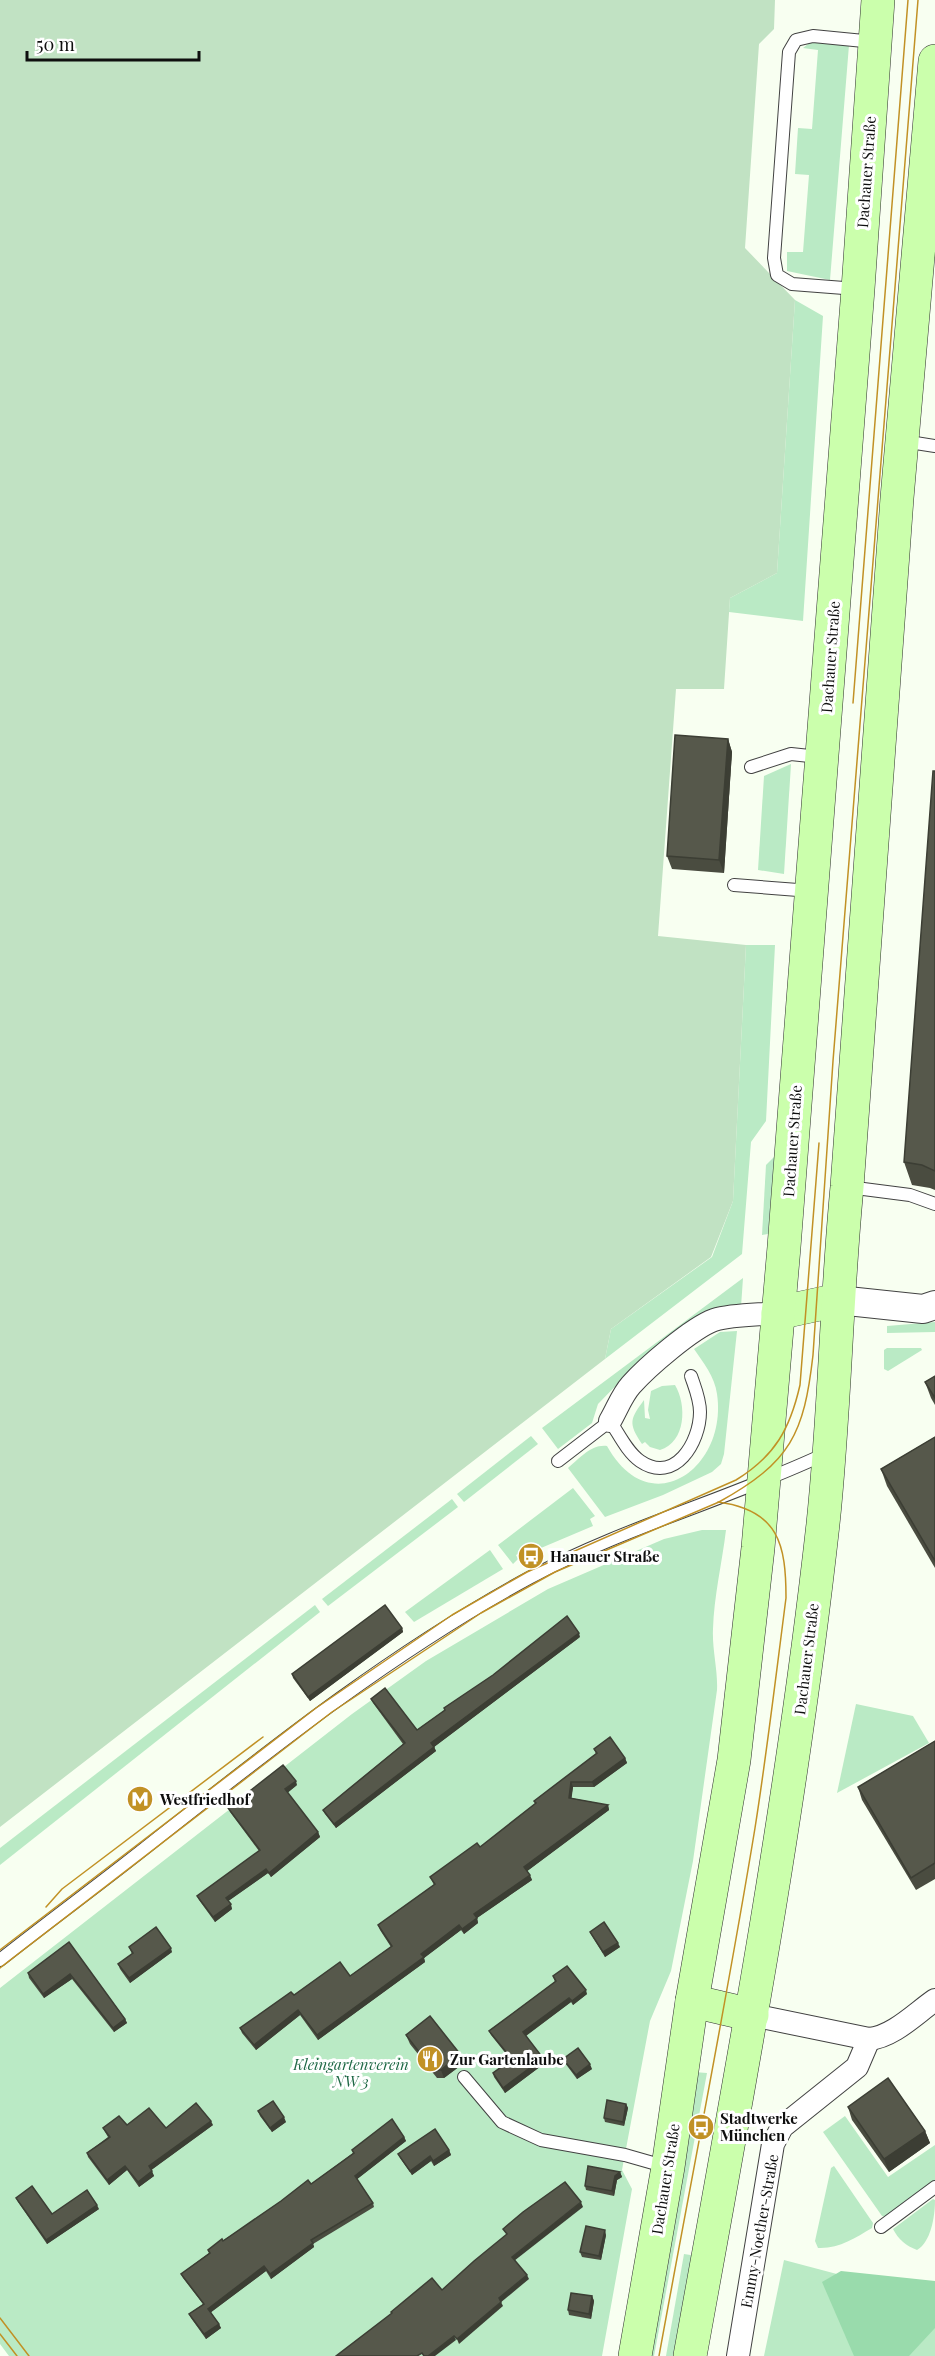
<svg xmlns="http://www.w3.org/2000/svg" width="935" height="2356" font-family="'Playfair Display',serif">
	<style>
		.green { fill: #baeac5 }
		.forest { fill: #99dbac }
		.cemetery { fill: #c1e2c3 }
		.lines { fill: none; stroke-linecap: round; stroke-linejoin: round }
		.service-casing { stroke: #424242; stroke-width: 14 }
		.minor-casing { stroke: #424242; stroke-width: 24 }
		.tertiary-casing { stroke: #424242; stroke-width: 30 }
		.secondary-casing { stroke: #313131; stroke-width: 34 }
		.service { stroke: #fff; stroke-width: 12 }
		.minor { stroke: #fff; stroke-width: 22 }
		.tertiary { stroke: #fff; stroke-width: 28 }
		.secondary { stroke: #cbffac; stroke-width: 33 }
		.tram { stroke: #c19125; stroke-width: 1.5 }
		.wall { fill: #4a4c40 }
		.shaded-wall { fill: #3c3e34 }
		.building { fill: #56584b; stroke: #3c3e34; stroke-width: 1.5 }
		.labels { text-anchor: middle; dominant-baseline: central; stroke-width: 6; stroke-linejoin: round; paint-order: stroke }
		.street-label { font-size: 15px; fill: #0f0f0f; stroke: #fff }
		.poi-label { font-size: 15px; font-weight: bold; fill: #0f0f0f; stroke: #fff; text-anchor: start }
		.park-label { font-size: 15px; font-style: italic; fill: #1e6845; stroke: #fff }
	</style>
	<rect width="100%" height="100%" fill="#f8fff1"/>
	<g class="green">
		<polygon points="812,41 849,45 830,280 787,271 787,252 803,252 809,175 795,174 798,128 812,129 818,50 803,48"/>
		<polygon points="795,300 823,316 803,621 729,612 730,598 777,573"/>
		<polygon points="791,764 784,874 758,870 764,776"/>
		<polygon points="746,945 775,945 766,1121 751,1142 742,1254 605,1359 611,1329 712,1257 733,1201"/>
		<polygon points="775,1156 768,1234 762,1235 766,1165"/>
		<polygon points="743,1278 741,1307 705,1311 632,1369 598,1404 592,1423 558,1449 542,1428"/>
		<polygon points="935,1322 935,1332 887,1333 887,1326"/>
		<path d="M737 1331 724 1454 721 1464 712 1472 663 1495 605 1517 568 1468C579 1459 591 1444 607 1446 650 1524 728 1468 717 1394 715 1377 703 1362 694 1349L720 1332Z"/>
		<polygon points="887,1348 921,1348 922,1350 888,1371 884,1369 884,1350"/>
		<path d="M675 1385C687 1405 686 1442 660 1450L650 1447 645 1442 642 1444C628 1423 630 1419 644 1400L645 1418 650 1419 648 1410 651 1391 662 1386Z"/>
		<polygon points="531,1436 538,1444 464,1502 457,1494"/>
		<polygon points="573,1488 595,1516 590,1519 593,1526 541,1548 538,1544 516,1555 518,1559 513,1564 498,1545"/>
		<polygon points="452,1499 458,1507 328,1606 322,1599"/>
		<path d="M702 1530H726C722 1563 714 1596 713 1629 712 1650 718 1670 717 1690L693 1861 671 1971 650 2021 622 2170 632 2189 602 2356H9L0 2344V1988L352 1714 426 1661 548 1589 664 1539Z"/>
		<polygon points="490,1550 503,1569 414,1622 405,1612"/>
		<polygon points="315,1605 320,1612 0,1865 0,1848"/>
		<polygon points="856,1704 913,1716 929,1743 837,1793"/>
		<polygon points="694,2072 707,2073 654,2356 648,2356"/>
		<polygon points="845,2116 888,2177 935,2145 935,2181 888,2217 882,2216 823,2132"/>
		<path d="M834 2166 873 2223 872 2228C855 2238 839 2249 818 2248L815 2241 831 2168Z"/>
		<path d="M933 2199 935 2200C935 2216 931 2242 917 2250 906 2246 898 2239 893 2229Z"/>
		<polygon points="684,2254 697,2256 679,2356 666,2356"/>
		<polygon points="784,2260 935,2300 935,2356 764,2356"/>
	</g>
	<polygon class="forest" points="841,2271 935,2281 935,2328 909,2356 854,2356 822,2282"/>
	<polygon class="cemetery" points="0,0 775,0 774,29 759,44 745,248 795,300 777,573 730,598 724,689 676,689 658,936 746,945 733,1201 711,1257 611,1329 605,1359 0,1827"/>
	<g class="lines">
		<defs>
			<g id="service">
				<polyline points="857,289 792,284 777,275 774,258 789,52 796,40 813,36 874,42"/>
				<polyline points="903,441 935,446"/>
				<polyline points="751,767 791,754 819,757"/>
				<polyline points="734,885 811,891"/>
				<polyline points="848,1187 910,1195 935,1204"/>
				<path d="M558 1461 610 1421C619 1434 627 1452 640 1461 675 1485 700 1442 700 1412 700 1399 695 1388 691 1376"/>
				<path d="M0 1960C53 1918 107 1879 159 1837 277 1744 396 1650 529 1578 624 1527 730 1499 827 1453"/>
				<polyline points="464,2077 502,2122 541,2140 625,2155 667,2167"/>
				<polyline points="881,2227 935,2187"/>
			</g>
			<g id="minor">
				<path d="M610 1421C617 1409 622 1395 631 1385 647 1367 692 1328 714 1320 734 1314 758 1315 778 1313"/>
				<path d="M752 2015 869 2039C893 2037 916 2013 935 2000"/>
				<polyline points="738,2356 773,2144 782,2127 857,2067 869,2039"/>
			</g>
			<polyline id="tertiary" points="838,1300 923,1309 935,1305"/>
			<g id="secondary">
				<polyline points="778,1313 838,1300"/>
				<polyline points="692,2001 752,2015"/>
				<polyline points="635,2356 668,2167 692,2001 734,1760 758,1548 784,1247 858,289 878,0"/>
				<path d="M690 2356C740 2080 792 1804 823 1524 835 1412 836 1299 847 1187L897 498 935 61"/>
			</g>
		</defs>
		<use href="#service" class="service-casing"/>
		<use href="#minor" class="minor-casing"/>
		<use href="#tertiary" class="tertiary-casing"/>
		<use href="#secondary" class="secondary-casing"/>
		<use href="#service" class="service"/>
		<use href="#minor" class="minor"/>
		<use href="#tertiary" class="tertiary"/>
		<use href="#secondary" class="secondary"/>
		<g class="tram">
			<polyline points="853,703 908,0"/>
			<polyline points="46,1907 62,1889 263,1737"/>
			<path d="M0 1950 316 1708 452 1615 527 1572 736 1480C775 1456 790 1429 800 1385L819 1143"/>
			<path d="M0 1968 332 1712 481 1613 555 1572 719 1502C791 1462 804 1434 813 1355L833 1061 918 0"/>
			<polyline points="0,2318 29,2356"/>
			<polyline points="0,2334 17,2356"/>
			<path d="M659 2356C691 2180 726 2005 755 1828 767 1752 776 1675 786 1598 786 1545 779 1510 718 1502"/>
		</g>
	</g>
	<g class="wall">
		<polygon points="728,739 732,752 724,873 672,869 667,856"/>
		<polygon points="935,771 935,1190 930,1188 912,1185 904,1162"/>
		<polygon points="935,1376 935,1405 931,1398 925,1382"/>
		<polygon points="935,1437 935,1568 887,1486 881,1469"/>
		<polygon points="402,1628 403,1632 310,1701 293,1678 292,1674"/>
		<polygon points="580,1637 434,1747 436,1751 336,1828 325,1814 323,1810 403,1744 373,1703 371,1699 417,1730 445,1710 444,1708"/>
		<polygon points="935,1741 935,1879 916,1890 862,1800 858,1787"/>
		<polygon points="594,1749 625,1758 627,1763 594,1787 573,1787 571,1798 608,1805 609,1810 527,1871 532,1880 477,1918 478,1923 464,1934 461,1930 424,1958 425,1962 318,2040 300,2015 256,2050 242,2033 240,2028 294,1995 350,1976 391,1947 380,1930 378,1925 434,1885 430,1877 480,1847 535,1804 534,1801 596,1754"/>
		<polygon points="297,1785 287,1793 318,1832 320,1837 271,1877 268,1873 228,1901 232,1909 215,1922 199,1900 197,1896 259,1851 230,1812 228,1808"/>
		<polygon points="590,1932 620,1947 605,1957 592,1936"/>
		<polygon points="69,1942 125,2019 127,2023 114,2032 72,1979 44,1998 29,1978 28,1973"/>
		<polygon points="129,1947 172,1952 130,1983 120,1969 118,1964 132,1954"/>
		<polygon points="553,1976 587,1994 573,2005 571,2002 526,2036 545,2063 505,2093 494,2077 493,2073 511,2060 491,2035 489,2031 555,1982"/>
		<polygon points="406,2035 460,2054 464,2063 444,2078 437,2078 410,2044"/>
		<polygon points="563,2059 592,2069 577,2079 565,2063"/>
		<polygon points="626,2104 628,2108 624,2126 605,2122 604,2118"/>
		<polygon points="848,2107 925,2131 930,2143 889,2172 852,2120"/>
		<polygon points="258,2111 286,2122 272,2132 260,2116"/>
		<polygon points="127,2125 166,2128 213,2125 151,2170 154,2176 139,2187 127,2170 109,2185 88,2157 87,2153 108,2137 105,2132 103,2128"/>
		<polygon points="404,2137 406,2141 357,2179 373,2203 374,2207 313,2244 314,2247 271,2279 266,2271 211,2312 221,2328 206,2339 191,2318 189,2314 203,2304 183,2278 181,2274 209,2253 208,2250 311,2184 353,2153 352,2150"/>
		<polygon points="449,2150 451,2155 434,2166 431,2161 412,2175 400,2158 398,2154"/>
		<polygon points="620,2172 622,2177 617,2180 614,2196 586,2190 585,2186"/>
		<polygon points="16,2198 52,2214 99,2209 47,2244 18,2202"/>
		<polygon points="606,2235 601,2260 582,2257 580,2252"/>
		<polygon points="592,2296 594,2301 591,2319 569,2315 568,2310"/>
	</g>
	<g class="shaded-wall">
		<polygon points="728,739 732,752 724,873 719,860"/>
		<polygon points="402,1628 403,1632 310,1701 308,1697"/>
		<polygon points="579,1633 580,1637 434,1747 436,1751 336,1828 334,1824 431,1743"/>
		<polygon points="625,1758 627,1763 594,1787 592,1782"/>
		<polygon points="296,1781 297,1785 286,1794 285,1789"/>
		<polygon points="571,1782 573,1787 571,1803 569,1798"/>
		<polygon points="608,1805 609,1810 526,1872 524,1867"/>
		<polygon points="318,1832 320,1837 271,1877 269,1873"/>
		<polygon points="266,1869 268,1873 227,1902 226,1898"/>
		<polygon points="530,1875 532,1880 477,1918 478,1923 464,1934 462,1929 474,1914"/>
		<polygon points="231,1904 232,1909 215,1922 213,1917"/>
		<polygon points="459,1925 461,1930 424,1958 425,1962 318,2040 317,2035 421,1954"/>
		<polygon points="618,1943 620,1947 605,1957 603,1952"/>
		<polygon points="171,1948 172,1952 130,1983 129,1978"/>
		<polygon points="70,1974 72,1979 44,1998 43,1994"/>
		<polygon points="586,1990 587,1994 573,2005 572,2001"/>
		<polygon points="569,1998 571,2002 524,2037 523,2032"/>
		<polygon points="298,2010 300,2015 256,2050 254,2045"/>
		<polygon points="125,2019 127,2023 114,2032 113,2028"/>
		<polygon points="460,2054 464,2063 444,2078 441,2070"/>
		<polygon points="543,2058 545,2063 505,2093 503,2088"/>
		<polygon points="590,2064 592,2069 577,2079 576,2075"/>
		<polygon points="626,2104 628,2108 624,2126 623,2122"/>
		<polygon points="284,2117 286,2122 272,2132 270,2128"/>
		<polygon points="211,2121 213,2125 150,2171 149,2166"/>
		<polygon points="925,2131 930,2143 889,2172 884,2159"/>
		<polygon points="404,2137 406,2141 356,2180 355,2176"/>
		<polygon points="449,2150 451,2155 434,2166 433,2161"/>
		<polygon points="430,2156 431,2161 412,2175 410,2171"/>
		<polygon points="125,2166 127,2170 109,2185 107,2180"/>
		<polygon points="152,2171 154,2176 139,2187 138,2182"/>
		<polygon points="620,2172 622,2177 617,2180 614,2196 612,2191 615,2176"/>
		<polygon points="581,2202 583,2207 514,2261 512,2257"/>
		<polygon points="97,2205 99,2209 47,2244 46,2240"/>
		<polygon points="605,2230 606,2235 601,2260 599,2256"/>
		<polygon points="313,2243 314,2247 271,2279 270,2274"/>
		<polygon points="264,2266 266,2271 210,2313 208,2309"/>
		<polygon points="527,2275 529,2279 500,2303 499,2298"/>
		<polygon points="592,2296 594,2301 591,2319 589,2314"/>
		<polygon points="501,2302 503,2306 459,2344 457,2339"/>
		<polygon points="219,2324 221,2328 206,2339 204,2334"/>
		<polygon points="454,2336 456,2340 435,2356 428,2356"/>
	</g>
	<g class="building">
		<polygon points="675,735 728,739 719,860 667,856"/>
		<polygon points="933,771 935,771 935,1171 922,1165 904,1162"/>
		<polygon points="935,1376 935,1398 925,1382"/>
		<polygon points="935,1437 935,1561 881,1469"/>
		<polygon points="385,1605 402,1628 308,1697 292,1674"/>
		<polygon points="567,1616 579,1633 431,1743 434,1747 334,1824 323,1810 405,1743 371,1699 385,1688 417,1730 445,1710 444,1708 493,1675"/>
		<polygon points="610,1737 625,1758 592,1782 571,1782 569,1798 608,1805 524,1867 530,1875 474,1914 477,1918 462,1929 459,1925 421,1954 424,1957 317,2035 298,2010 254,2045 240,2028 291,1992 294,1995 340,1962 350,1976 392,1946 378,1925 435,1884 430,1877 477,1843 480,1847 536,1803 534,1801 597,1753 594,1749"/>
		<polygon points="935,1741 935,1863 911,1878 858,1787"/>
		<polygon points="283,1765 296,1781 285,1789 318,1832 269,1873 266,1869 226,1898 231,1904 213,1917 197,1896 260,1850 228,1808"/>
		<polygon points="604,1922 618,1943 603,1952 590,1932"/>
		<polygon points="156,1927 171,1948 129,1978 118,1964 133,1953 129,1947"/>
		<polygon points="69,1942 125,2019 113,2028 70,1974 43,1994 28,1973"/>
		<polygon points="567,1966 586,1990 572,2001 569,1998 523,2032 543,2058 503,2088 493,2073 512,2059 489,2031 556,1981 553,1976"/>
		<polygon points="430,2016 460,2054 441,2070 433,2070 406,2035"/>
		<polygon points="578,2048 590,2064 576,2075 563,2059"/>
		<polygon points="888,2078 925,2131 884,2159 848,2107"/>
		<polygon points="607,2100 626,2104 623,2122 604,2118"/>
		<polygon points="273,2101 284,2117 270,2128 258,2111"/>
		<polygon points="196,2103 211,2121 149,2166 152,2171 138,2182 125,2166 107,2180 87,2153 110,2137 103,2128 119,2116 127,2125 149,2108 166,2128"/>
		<polygon points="392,2119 404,2137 355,2176 373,2203 311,2240 313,2243 270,2274 264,2266 208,2309 219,2324 204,2334 189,2314 204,2304 181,2274 210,2253 208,2250 222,2239 223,2241 281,2201 308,2180 311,2184 354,2153 352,2150"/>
		<polygon points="435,2129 449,2150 433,2161 430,2156 410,2171 398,2154"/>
		<polygon points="588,2166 620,2172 615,2176 612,2191 585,2186"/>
		<polygon points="565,2182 581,2202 512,2257 527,2275 499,2298 501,2302 457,2339 454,2336 428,2356 424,2356 422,2353 417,2356 336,2356 392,2313 391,2312 432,2278 442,2290 474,2261 507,2234 503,2229 523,2212"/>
		<polygon points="32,2186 52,2214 87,2190 97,2205 46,2240 16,2198"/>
		<polygon points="586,2226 605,2230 599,2256 580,2252"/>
		<polygon points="571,2293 592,2296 589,2314 568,2310"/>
	</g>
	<defs>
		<symbol id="bus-disc" viewBox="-11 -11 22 22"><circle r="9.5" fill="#c19125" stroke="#fff"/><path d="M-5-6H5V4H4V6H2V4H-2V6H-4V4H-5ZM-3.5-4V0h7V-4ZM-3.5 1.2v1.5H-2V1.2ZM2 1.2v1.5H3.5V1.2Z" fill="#fff"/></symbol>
		<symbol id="metro-disc" viewBox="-11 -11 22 22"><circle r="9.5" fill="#c19125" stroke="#fff"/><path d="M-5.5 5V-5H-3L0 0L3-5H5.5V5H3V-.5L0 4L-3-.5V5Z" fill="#fff"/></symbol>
		<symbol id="restaurant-disc" viewBox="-11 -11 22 22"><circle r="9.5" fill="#c19125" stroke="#fff"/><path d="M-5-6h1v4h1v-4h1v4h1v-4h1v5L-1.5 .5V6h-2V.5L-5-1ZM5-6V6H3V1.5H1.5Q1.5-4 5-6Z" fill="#fff"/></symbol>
	</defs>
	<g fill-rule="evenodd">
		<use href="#bus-disc" x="516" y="1541" width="30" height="30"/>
		<use href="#metro-disc" x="125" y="1784" width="30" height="30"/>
		<use href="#restaurant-disc" x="415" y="2044" width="30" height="30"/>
		<use href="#bus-disc" x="686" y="2112" width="30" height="30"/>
	</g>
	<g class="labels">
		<g class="street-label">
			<text transform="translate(866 172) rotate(-86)">Dachauer Straße</text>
			<text transform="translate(830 657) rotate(-86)">Dachauer Straße</text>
			<text transform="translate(792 1141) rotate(-86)">Dachauer Straße</text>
			<text transform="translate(806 1659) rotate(-83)">Dachauer Straße</text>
			<text transform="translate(665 2179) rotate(-81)">Dachauer Straße</text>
			<text transform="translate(759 2231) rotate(-80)">Emmy-Noether-Straße</text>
		</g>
		<g class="poi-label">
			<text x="550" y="1556">Hanauer Straße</text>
			<text x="160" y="1799">Westfriedhof</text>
			<text x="450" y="2059">Zur Gartenlaube</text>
			<text x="720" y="2118">Stadtwerke<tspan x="720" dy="17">München</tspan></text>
		</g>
		<g class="park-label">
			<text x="351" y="2064">Kleingartenverein<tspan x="351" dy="17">NW 3</tspan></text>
		</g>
	</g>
	<path d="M27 51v9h172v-9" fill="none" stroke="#0f0f0f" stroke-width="3"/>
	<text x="36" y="51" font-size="18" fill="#0f0f0f" stroke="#ffffff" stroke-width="4.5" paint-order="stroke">50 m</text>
</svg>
